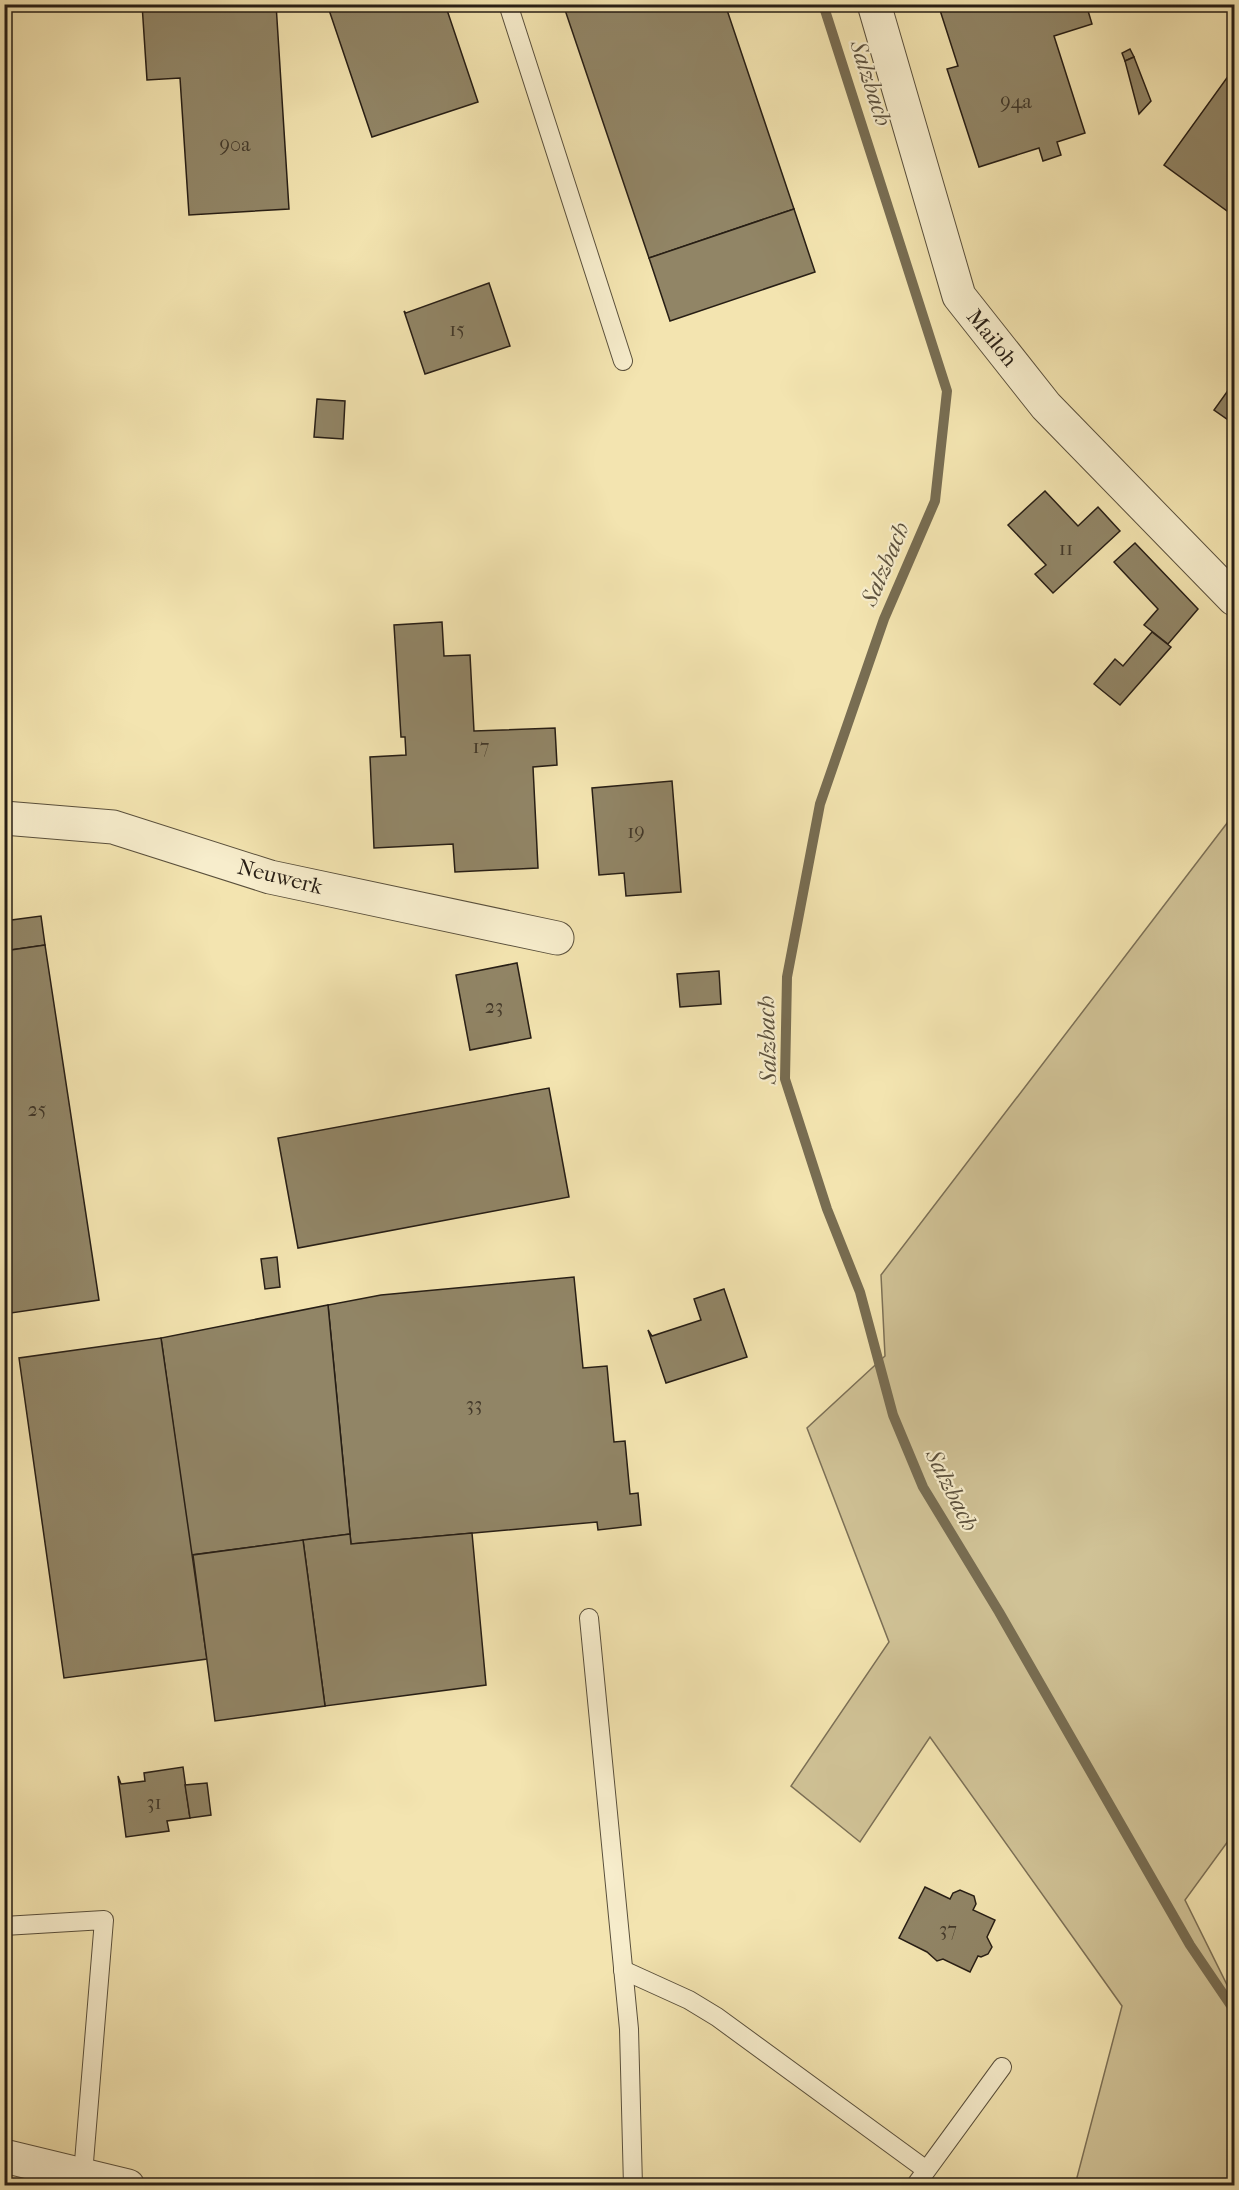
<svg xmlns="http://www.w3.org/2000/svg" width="1239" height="2190" font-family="'IM FELL French Canon',serif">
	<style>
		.green { fill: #d0c296; stroke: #7c7056; stroke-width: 1.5 }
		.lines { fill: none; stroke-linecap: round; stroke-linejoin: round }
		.stream { stroke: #786d52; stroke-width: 10 }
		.building { fill: #918566; stroke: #271e15; stroke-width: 1.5 }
		.service-casing { stroke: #5a503c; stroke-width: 20 }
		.minor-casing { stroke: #5a503c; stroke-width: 35 }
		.service { stroke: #f7edcc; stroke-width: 18 }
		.minor { stroke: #f7edcc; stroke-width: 33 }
		.labels { text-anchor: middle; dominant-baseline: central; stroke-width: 4.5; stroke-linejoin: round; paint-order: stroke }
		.number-label { font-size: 20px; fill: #423829 }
		.street-label { font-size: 22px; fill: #271e15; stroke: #f7edcc }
		.water-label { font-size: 24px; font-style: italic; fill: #5d523e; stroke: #f7edcc }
	</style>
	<rect width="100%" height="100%" fill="#f3e4b0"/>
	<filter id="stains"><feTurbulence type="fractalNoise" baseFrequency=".00333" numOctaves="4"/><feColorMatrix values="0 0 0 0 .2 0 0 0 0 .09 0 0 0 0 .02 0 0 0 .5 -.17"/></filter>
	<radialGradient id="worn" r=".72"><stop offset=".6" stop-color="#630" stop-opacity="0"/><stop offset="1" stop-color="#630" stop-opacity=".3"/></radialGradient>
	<polygon class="green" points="1234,814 1234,1833 1185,1900 1234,1999 1234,2185 1075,2185 1122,2006 930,1737 860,1842 791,1786 889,1642 807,1428 885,1356 881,1275"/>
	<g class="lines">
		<polyline class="stream" points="823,4 947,391 935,501 884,619 820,804 787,977 785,1079 827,1209 860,1292 893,1415 923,1487 999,1612 1190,1945 1234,2010"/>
	</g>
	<g class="building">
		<polygon points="142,4 276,4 289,209 189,215 180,78 147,80"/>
		<polygon points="327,4 445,4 478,102 372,137"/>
		<polygon points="563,4 725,4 794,209 649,258"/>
		<polygon points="938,4 1086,4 1092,24 1054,36 1085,133 1057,142 1061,155 1043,161 1039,148 979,167 947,69 958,66"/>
		<polygon points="1130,49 1134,57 1125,61 1122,53"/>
		<polygon points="1134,57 1151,101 1139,114 1125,61"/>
		<polygon points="1234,68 1234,216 1164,165"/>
		<polygon points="794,209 815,272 670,321 649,258"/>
		<polygon points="489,283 510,346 425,374 404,311 406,313"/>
		<polygon points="1234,382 1234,424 1214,410"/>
		<polygon points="317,399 345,401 343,439 314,437"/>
		<polygon points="1045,491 1078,526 1098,507 1120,531 1053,593 1035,574 1046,565 1008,525"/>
		<polygon points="1135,543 1198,609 1168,644 1144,625 1158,609 1114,562"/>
		<polygon points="442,622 444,656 470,655 474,731 555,728 557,765 533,767 538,868 455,872 453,844 374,848 370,757 406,755 405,737 401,737 394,625"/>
		<polygon points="1152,632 1171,647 1120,705 1094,684 1115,659 1123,666"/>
		<polygon points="672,781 681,892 626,896 624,873 599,875 592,788"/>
		<polygon points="41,916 45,945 4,951 4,921"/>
		<polygon points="45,945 99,1300 11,1313 4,1268 4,951"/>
		<polygon points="517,963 531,1038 470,1050 456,975"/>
		<polygon points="719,971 721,1004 680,1007 677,974"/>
		<polygon points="549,1088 569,1197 298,1248 278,1138"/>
		<polygon points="277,1257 280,1287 265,1289 261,1259"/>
		<polygon points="574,1277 583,1368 607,1366 614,1442 625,1441 630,1494 638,1493 641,1525 598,1530 597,1522 351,1544 328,1305 381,1295"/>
		<polygon points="724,1289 747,1357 666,1383 648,1330 652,1336 701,1320 694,1299"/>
		<polygon points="328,1305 350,1534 191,1555 161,1338"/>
		<polygon points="161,1338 207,1659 64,1678 19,1358"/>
		<polygon points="472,1533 486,1685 325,1706 303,1540 350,1534 351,1544"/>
		<polygon points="303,1540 325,1706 215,1721 193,1555"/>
		<polygon points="183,1767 190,1818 167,1821 169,1831 126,1837 118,1776 121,1784 145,1781 144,1773"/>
		<polygon points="207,1783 211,1815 190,1818 185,1785"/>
		<polygon points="925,1887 950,1899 953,1893 960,1890 974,1896 976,1904 973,1910 995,1920 987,1937 992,1947 988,1954 981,1957 978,1956 970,1972 943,1959 937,1961 927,1952 899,1938"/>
	</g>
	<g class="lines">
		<defs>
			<g id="service">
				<polyline points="508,4 623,361"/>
				<polyline points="589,1618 629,2029 633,2186"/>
				<polyline points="4,1926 104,1920 83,2174"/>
				<polyline points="623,1970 689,2000 717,2017 925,2169"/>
				<polyline points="915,2186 1002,2067"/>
			</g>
			<g id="minor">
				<polyline points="874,4 959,296 1046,406 1234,599"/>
				<polyline points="4,818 113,827 270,877 557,938"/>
				<polyline points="4,2156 128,2186"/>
			</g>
		</defs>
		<use href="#service" class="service-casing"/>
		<use href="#minor" class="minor-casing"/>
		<use href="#service" class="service"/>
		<use href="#minor" class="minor"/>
	</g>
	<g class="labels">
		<g class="number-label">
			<text x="1016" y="101">94a</text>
			<text x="235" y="144">90a</text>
			<text x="457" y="329">15</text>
			<text x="1066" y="548">11</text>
			<text x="481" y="746">17</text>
			<text x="636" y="831">19</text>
			<text x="494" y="1006">23</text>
			<text x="37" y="1109">25</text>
			<text x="474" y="1404">33</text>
			<text x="154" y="1802">31</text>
			<text x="948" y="1929">37</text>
		</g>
		<g class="street-label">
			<text transform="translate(992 338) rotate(51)">Mailoh</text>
			<text transform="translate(280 877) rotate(14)">Neuwerk</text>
		</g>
		<g class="water-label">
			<text transform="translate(871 83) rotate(72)">Salzbach</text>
			<text transform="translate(885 564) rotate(-67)">Salzbach</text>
			<text transform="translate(767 1040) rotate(-92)">Salzbach</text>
			<text transform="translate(952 1490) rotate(63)">Salzbach</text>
		</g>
	</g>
	<rect width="1239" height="2190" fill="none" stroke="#f3e4b0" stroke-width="24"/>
	<rect x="6" y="6" width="1227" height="2178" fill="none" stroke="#271e15" stroke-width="3"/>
	<rect x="12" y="12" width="1215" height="2166" fill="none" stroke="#271e15" stroke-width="1.5"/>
	<rect width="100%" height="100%" filter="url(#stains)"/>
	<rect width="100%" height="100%" fill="url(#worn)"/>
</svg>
